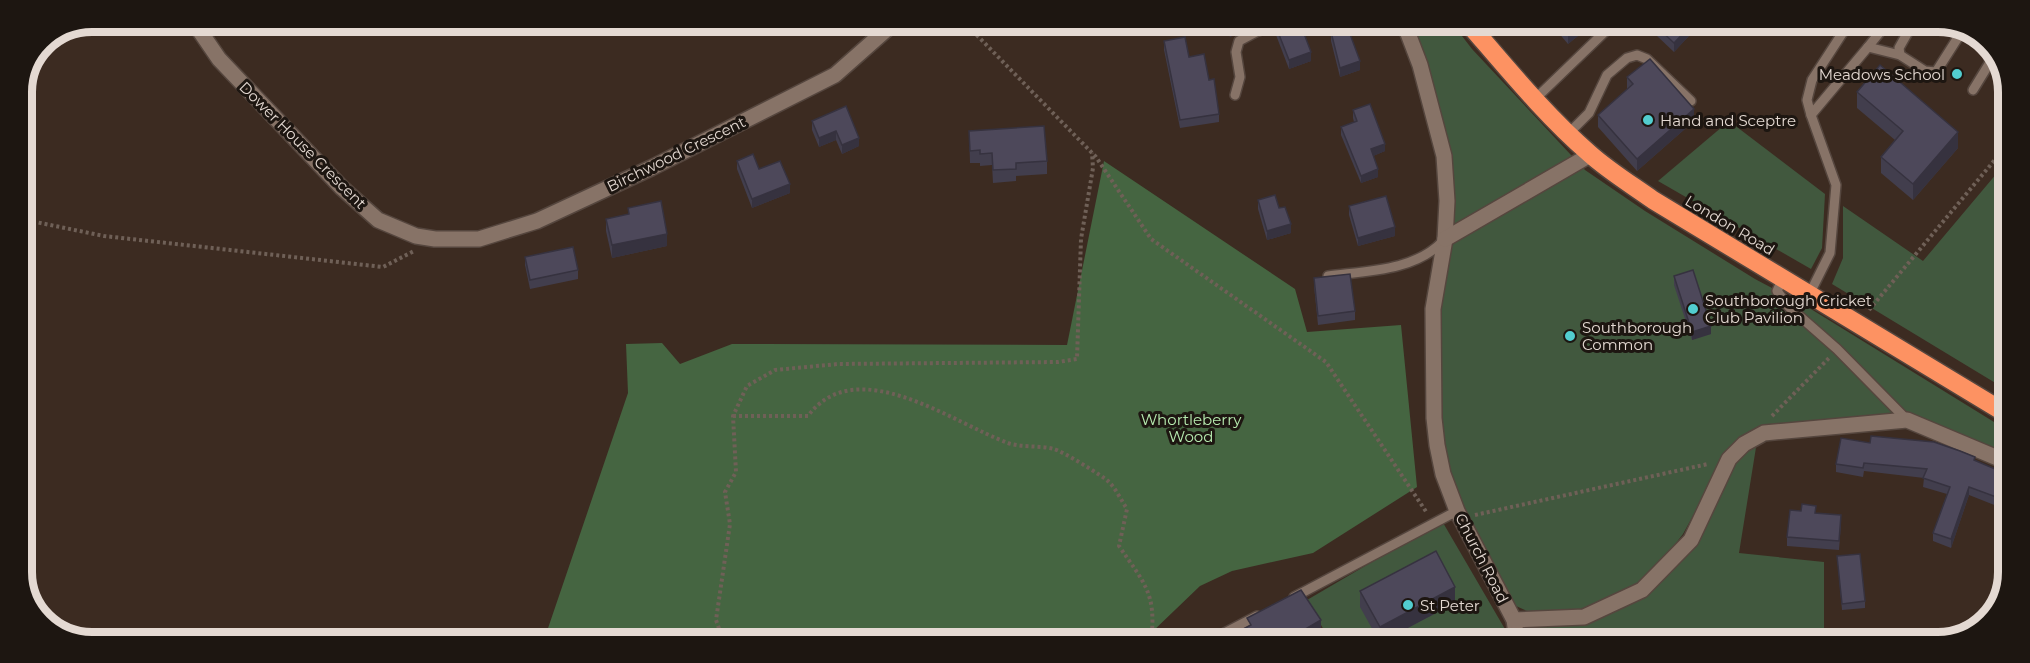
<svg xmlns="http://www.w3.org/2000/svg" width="2030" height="663" font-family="Montserrat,sans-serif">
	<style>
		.green { fill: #41583e }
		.forest { fill: #456541 }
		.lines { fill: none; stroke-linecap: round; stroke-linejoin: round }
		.lane-casing { stroke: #55463e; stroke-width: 12 }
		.street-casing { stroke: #55463e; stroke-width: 18 }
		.highway-casing { stroke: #55463e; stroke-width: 21 }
		.path { stroke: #6f6057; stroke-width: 4; stroke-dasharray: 3 3; stroke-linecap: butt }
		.lane { stroke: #877367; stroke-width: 9 }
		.street { stroke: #877367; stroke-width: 15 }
		.highway { stroke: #fd9262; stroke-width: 18 }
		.wall { fill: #423e4d }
		.shaded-wall { fill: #36323f }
		.building { fill: #4d485a; stroke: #36323f; stroke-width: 1.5 }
		.poi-dot { fill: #52cdcf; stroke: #1d1611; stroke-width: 2 }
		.labels { text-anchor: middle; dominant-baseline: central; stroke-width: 6; stroke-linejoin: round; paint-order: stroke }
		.poi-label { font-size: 15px; fill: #e4d9d2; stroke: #1d1611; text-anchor: start }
		.street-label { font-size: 15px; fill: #e4d9d2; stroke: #1d1611 }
		.park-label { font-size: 15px; fill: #b7ecb0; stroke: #1d1611 }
		.rim { fill: none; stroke: #e4d9d2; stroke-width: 8 }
	</style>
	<rect width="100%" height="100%" fill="#3c2b21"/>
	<g class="green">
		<polygon points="1414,23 1452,23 1472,49 1585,170 1645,211 1755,279 1806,306 2007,430 2007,435 1998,449 1914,416 1808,421 1755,432 1721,465 1683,534 1656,569 1639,584 1572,615 1538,616 1516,606 1466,518 1444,459 1439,388 1439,323 1455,212 1452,160"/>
		<polygon points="1729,121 1825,194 1822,248 1811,269 1658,181"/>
		<polygon points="2008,160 2007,390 1832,284 1843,258 1843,206 1923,261"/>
		<polygon points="1758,435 1739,553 1824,562 1824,638 1826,642 1526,641 1514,620 1584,617 1642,590 1692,538 1729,459"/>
		<polygon points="1442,521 1509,636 1509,641 1383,641 1361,606 1379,641 1312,641 1325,632 1307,600"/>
	</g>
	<polygon class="forest" points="1104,161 1295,289 1307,332 1401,325 1417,487 1313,553 1232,571 1200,586 1151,633 1148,641 544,640 628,393 626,344 662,343 680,364 732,344 1067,345"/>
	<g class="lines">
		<defs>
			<g id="lane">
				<polyline points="1868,47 1880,32 1880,23"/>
				<polyline points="1900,55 1899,48 1913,23"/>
				<polyline points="1973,90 1989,64 1992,45"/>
				<polyline points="1235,95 1240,77 1236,52 1239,41 1256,32 1280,23"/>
				<polyline points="1534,100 1614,23"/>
				<polyline points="1811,115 1807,100 1812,80 1849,23"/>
				<polyline points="1568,134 1589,113 1607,75 1627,58 1637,55 1647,59 1691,101"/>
				<path d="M1328 276C1366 271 1415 271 1443 241"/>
				<polyline points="1783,278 1777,291 1788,306 1837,349 1907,420"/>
				<polyline points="1810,293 1830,253 1836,185 1811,115 1868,47 1900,55 1925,71 1936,72 1964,28"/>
				<polyline points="1294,597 1457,511"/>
				<polyline points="1209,641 1257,616"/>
			</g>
			<g id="street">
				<polyline points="193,21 219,59 342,188 378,220 416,236 435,239 479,239 537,221 651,168 835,75 895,22"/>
				<polyline points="1404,23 1420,65 1444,156 1447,201 1445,239 1433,309 1434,418 1437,445 1443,474 1457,511 1514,620 1517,641"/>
				<polyline points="1445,239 1590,155"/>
				<polyline points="1514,620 1584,617 1642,590 1691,540 1729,459 1744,444 1764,433 1907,420 2007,462"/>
			</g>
			<path id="highway" d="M1468 23C1507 68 1545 115 1590 154 1609 171 1632 185 1653 200L2007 414"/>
		</defs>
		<use href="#lane" class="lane-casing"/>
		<use href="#street" class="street-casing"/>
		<use href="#highway" class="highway-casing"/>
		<g class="path">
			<polyline points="964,22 1096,157 1151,239 1326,362 1427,513"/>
			<polyline points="21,219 104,236 383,267 414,251"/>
			<polyline points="1869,310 2009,143"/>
			<path d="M733 416H808C856 351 953 423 1008 443 1023 448 1039 445 1054 449 1062 451 1103 476 1109 482 1116 489 1121 500 1127 509L1119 546C1144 583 1157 593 1151 641"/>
			<polyline points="1772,416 1830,357"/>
			<polyline points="1475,515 1708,464"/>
			<polyline points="723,640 716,620 730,524 725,492 736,472 733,416 747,386 775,370 838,364 1058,362 1077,359 1081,239 1093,168 1092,153"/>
		</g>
		<use href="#lane" class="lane"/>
		<use href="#street" class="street"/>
		<use href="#highway" class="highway"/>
	</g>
	<g class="wall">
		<polygon points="1203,22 1244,23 1244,30 1230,37 1224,23 1205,28"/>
		<polygon points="1557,23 1594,23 1568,44 1557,31"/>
		<polygon points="1659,23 1701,23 1674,52 1656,35 1656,26"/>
		<polygon points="1276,27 1311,61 1289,69 1276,35"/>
		<polygon points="1331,32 1360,70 1340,77 1331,41"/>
		<polygon points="1164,41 1189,57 1209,80 1219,114 1219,122 1180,128 1164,50"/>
		<polygon points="1627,77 1694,121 1637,171 1598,127 1598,115 1627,89"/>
		<polygon points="1857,92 1958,148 1913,200 1881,173 1881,157 1895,140 1857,108"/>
		<polygon points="846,106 859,146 842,154 836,140 819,147 812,130 812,121"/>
		<polygon points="1353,110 1385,151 1373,156 1378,177 1361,183 1341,135 1341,127 1354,122 1353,118"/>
		<polygon points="969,131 1047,161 1047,174 1016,176 1016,181 993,183 992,165 980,166 980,163 970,163"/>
		<polygon points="737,161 759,169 790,193 752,208 737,169"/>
		<polygon points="1258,200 1279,208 1291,233 1267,240 1258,209"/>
		<polygon points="1349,206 1395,236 1358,246 1349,215"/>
		<polygon points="628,208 667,246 612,258 606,231 606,219 628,214"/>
		<polygon points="525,257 578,270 578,279 530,289 525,265"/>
		<polygon points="1674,276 1711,334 1692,340 1674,285"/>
		<polygon points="1314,278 1355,311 1355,320 1318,325 1314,286"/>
		<polygon points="1975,460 2007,474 2007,510 1969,495 1951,548 1933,541 1933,533 1947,494 1923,487 1924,478 1864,471 1863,477 1836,472 1836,464"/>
		<polygon points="1816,513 1841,524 1839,550 1787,546 1787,537"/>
		<polygon points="1837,556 1865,601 1865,608 1842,610"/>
		<polygon points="2007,590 1993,610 1993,602"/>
		<polygon points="1360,591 1455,603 1383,641 1379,641 1360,607"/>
	</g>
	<g class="shaded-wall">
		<polygon points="1205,22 1224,23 1205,28"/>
		<polygon points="1244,23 1244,30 1230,37 1230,30"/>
		<polygon points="1581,23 1594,23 1568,44 1568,34"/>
		<polygon points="1693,23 1701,23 1674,52 1674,43"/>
		<polygon points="1311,52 1311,61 1289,69 1289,60"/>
		<polygon points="1360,61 1360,70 1340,77 1340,68"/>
		<polygon points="1694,109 1694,121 1637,171 1637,159"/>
		<polygon points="836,131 836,140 819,147 819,138"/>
		<polygon points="1958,132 1958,148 1913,200 1913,184"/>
		<polygon points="859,138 859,146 842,154 842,145"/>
		<polygon points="1385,144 1385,151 1371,157 1371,149"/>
		<polygon points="1378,169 1378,177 1361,183 1361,176"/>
		<polygon points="790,184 790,193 752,208 752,199"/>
		<polygon points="1291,224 1291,233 1267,240 1267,231"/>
		<polygon points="1395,227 1395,236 1358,246 1358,238"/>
		<polygon points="667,234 667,246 612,258 612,245"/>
		<polygon points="1711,326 1711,334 1692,340 1692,332"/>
		<polygon points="1969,487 1969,495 1951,548 1951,539"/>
		<polygon points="1455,587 1455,603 1383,641 1380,641 1380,627"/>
		<polygon points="1321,620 1321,630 1303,641 1295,641 1295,635"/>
	</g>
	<g class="building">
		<polygon points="1227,23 1244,23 1230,30"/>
		<polygon points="1287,23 1300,23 1311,52 1289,60 1276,27"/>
		<polygon points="1559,23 1581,23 1568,34"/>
		<polygon points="1659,23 1693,23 1674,43 1656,26"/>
		<polygon points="1347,26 1360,61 1340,68 1331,32"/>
		<polygon points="1185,37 1189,57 1204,54 1209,80 1214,79 1219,114 1180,120 1164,41"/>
		<polygon points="1650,59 1694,109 1637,159 1598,115 1633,84 1627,77"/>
		<polygon points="1880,65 1958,132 1913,184 1881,157 1903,131 1857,92"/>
		<polygon points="1370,104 1385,144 1371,149 1378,169 1361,176 1341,127 1357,121 1353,110"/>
		<polygon points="846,106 859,138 842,145 836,131 819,138 812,121"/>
		<polygon points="1044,126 1047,161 1016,163 1016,169 993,170 992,153 980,154 980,150 970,151 969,131"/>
		<polygon points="753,154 759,169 780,161 790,184 752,199 737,161"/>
		<polygon points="1275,195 1279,208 1285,207 1291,224 1267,231 1258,200"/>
		<polygon points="1386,196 1395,227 1358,238 1349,206"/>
		<polygon points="661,201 667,234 612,245 606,219 629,214 628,208"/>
		<polygon points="573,247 578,270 530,280 525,257"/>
		<polygon points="1693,270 1711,326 1692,332 1674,276"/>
		<polygon points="1350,274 1355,311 1318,316 1314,278"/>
		<polygon points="1871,436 1934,442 1960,451 1975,457 1974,460 2007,474 2007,501 1969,487 1951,539 1933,533 1950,487 1923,478 1927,469 1864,463 1863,468 1836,464 1841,438 1870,443"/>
		<polygon points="1802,504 1816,506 1815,513 1841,515 1839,541 1787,537 1790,510 1801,511"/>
		<polygon points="1436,551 1455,587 1380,627 1360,591"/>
		<polygon points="1860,554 1865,601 1842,604 1837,556"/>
		<polygon points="2007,575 2007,590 1997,604 1993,602"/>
		<polygon points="1301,590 1321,620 1295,635 1298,641 1221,641 1251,625 1247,618"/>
		<polygon points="1909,630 1919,642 1895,642"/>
	</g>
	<g class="poi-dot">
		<circle cx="1957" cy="74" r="6"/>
		<circle cx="1648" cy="120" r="6"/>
		<circle cx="1693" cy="309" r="6"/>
		<circle cx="1570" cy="336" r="6"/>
		<circle cx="1408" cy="605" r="6"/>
	</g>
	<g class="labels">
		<g class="poi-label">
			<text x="1945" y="74" text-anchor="end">Meadows School</text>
			<text x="1660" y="120">Hand and Sceptre</text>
			<text x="1705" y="300">Southborough Cricket<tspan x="1705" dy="17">Club Pavilion</tspan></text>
			<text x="1582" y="327">Southborough<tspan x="1582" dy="17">Common</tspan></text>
			<text x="1420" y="605">St Peter</text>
		</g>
		<g class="street-label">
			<text transform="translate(303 145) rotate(45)">Dower House Crescent</text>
			<text transform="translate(676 154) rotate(-26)">Birchwood Crescent</text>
			<text transform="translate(1730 225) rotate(31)">London Road</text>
			<text transform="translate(1482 558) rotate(63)">Church Road</text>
		</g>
		<g class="park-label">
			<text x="1191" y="419">Whortleberry<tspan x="1191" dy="17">Wood</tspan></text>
		</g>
	</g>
	<path d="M0 0H2030V663H0ZM92 32H1938A60 60 0 0 1 1998 92V572A60 60 0 0 1 1938 632H92A60 60 0 0 1 32 572V92A60 60 0 0 1 92 32Z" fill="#1d1611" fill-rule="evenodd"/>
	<path class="rim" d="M92 32H1938A60 60 0 0 1 1998 92V572A60 60 0 0 1 1938 632H92A60 60 0 0 1 32 572V92A60 60 0 0 1 92 32Z"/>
</svg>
